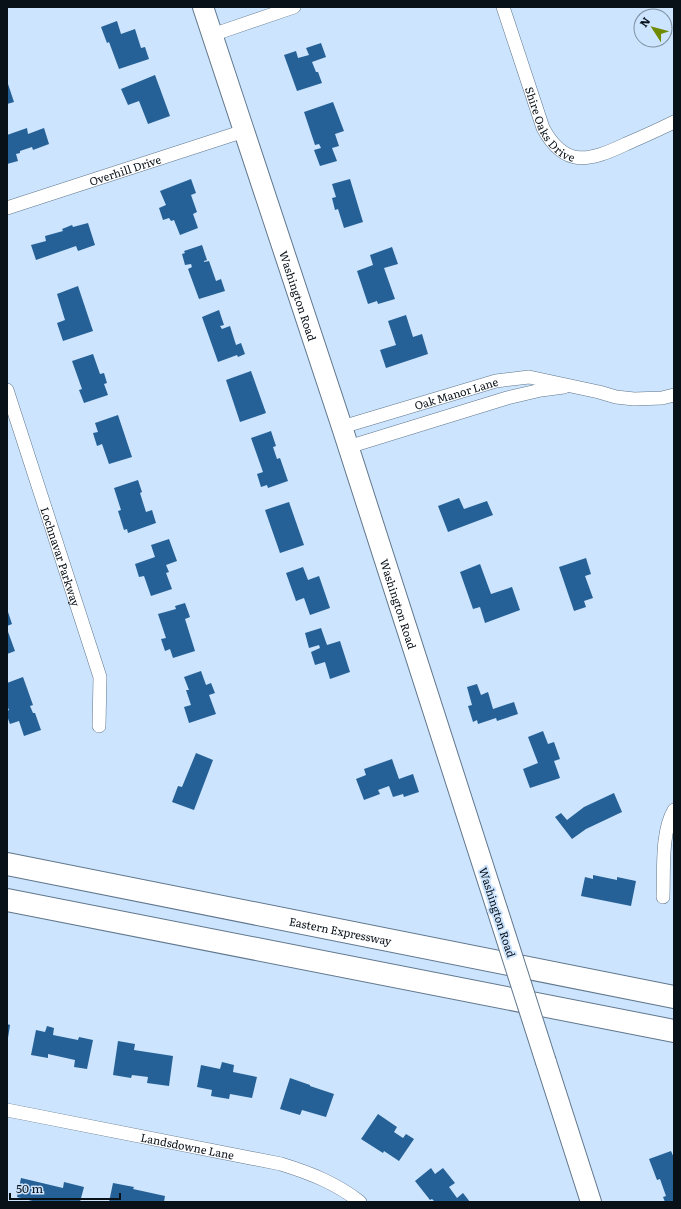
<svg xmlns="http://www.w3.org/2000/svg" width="681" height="1209" font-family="Literata,serif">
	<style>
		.building { fill: #256196 }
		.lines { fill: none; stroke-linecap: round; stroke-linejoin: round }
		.street-casing { stroke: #61778d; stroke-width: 14 }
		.primary-casing { stroke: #61778d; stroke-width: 22 }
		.highway-casing { stroke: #61778d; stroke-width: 24 }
		.street { stroke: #fff; stroke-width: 13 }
		.primary { stroke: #fff; stroke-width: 20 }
		.highway { stroke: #fff; stroke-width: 22 }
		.primary-bridge-casing { stroke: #61778d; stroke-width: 22; stroke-linecap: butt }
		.primary-bridge { stroke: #fff; stroke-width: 20 }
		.labels { text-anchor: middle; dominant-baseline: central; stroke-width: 4; stroke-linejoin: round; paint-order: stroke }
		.street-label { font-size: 11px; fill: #081018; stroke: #cce4fd }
	</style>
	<rect width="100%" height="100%" fill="#cce4fd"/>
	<g class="building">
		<polygon points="117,21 121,34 135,29 141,48 145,47 149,59 119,69 109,42 107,43 101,27"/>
		<polygon points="321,43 326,57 312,62 316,72 318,72 322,83 297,91 284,55 296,51 298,58 309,55 306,48"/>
		<polygon points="155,75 170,116 148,124 139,101 128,105 121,89"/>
		<polygon points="7,81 14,102 7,104"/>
		<polygon points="333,102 344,131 335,134 339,146 332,148 337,161 320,166 314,150 321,148 319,144 315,145 304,112"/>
		<polygon points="27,128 28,134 44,128 49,144 33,150 32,147 20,151 20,153 16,154 18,161 7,164 7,135"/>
		<polygon points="191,179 196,193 191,195 197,212 193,214 198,228 180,235 174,220 171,221 169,218 163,220 159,208 166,205 160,191"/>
		<polygon points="350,179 363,222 344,228 338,209 335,210 332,198 336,197 332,184"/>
		<polygon points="88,223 95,245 78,251 76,246 36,260 31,245 46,241 45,236 63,231 62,229 72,225 73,227"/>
		<polygon points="202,245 207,260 204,261 204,262 209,261 216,281 221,279 225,291 199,299 188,269 192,267 191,264 185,265 182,254 185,253 184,251"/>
		<polygon points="392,247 398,264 384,268 395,299 378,304 377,301 368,304 357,271 373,265 370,255"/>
		<polygon points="78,286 93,331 63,341 57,323 65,320 57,294"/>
		<polygon points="219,310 224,325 220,326 222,329 230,326 236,345 241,343 245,354 238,357 237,355 218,362 202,317"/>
		<polygon points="406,315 413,337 422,334 428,354 386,368 380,350 396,345 388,321"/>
		<polygon points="93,354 100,374 104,373 107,383 104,384 108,395 84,403 79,390 82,389 72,361"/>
		<polygon points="251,371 266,413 240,422 226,380"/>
		<polygon points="118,415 132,457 109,464 102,444 97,446 93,433 98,432 95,423"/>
		<polygon points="271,431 276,446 273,447 277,459 280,458 288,481 268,488 267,485 261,487 257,474 263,472 251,438"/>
		<polygon points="138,480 142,492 140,493 146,512 152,510 156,523 128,533 127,529 124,530 118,511 121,510 114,488"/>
		<polygon points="459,498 464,509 487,501 493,515 448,532 438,506"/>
		<polygon points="289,502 304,545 280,553 265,510"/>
		<polygon points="169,539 177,561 166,565 169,572 166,573 172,589 151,596 144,576 139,577 135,564 155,557 151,545"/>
		<polygon points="586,558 591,574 585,576 593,598 584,601 586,607 574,611 559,567"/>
		<polygon points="480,564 491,594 512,587 520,610 485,623 480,607 473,609 460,572"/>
		<polygon points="303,567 308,580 319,576 330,608 310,615 304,598 296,601 286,573"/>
		<polygon points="185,603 190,617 185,619 195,651 173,658 170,649 165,651 161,639 166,638 158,614 176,609 175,606"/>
		<polygon points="8,612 12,624 7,626 7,613"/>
		<polygon points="321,628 327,645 340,641 350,672 330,679 325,662 315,665 311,652 320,648 319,645 309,648 305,633"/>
		<polygon points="7,629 15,651 7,654"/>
		<polygon points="201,671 206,685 211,683 215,693 209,695 216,714 189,723 184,707 191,705 186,690 189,690 184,677"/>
		<polygon points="23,677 33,705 30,706 33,713 35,713 41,730 24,736 19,721 10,724 7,716 7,711 9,710 7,706 7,683"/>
		<polygon points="477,684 481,695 488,692 493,709 514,702 518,714 497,721 496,718 478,724 477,720 473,722 468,706 472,705 467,687"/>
		<polygon points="543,731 548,744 554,742 560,759 554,761 560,778 530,788 523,769 538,763 528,737"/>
		<polygon points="196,753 213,760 194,810 172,802 178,786 182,787"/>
		<polygon points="392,759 399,779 413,774 419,792 404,797 403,794 393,797 389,786 378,790 380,794 364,800 356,779 366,775 364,769"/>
		<polygon points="614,793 622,812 586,829 572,839 555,817 561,813 567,820 584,807"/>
		<polygon points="593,875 617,880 617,877 636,881 631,906 581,896 585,877 593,879"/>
		<polygon points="7,1024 10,1025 8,1038 7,1038"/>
		<polygon points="47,1026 54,1028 53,1035 78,1040 79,1037 93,1040 87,1069 74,1067 75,1060 48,1054 48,1058 31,1055 36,1030 45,1032"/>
		<polygon points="118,1041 135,1044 134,1050 173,1056 169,1086 147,1083 148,1077 132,1075 131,1078 113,1075"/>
		<polygon points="222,1062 234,1065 233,1072 257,1077 252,1098 230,1094 229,1099 211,1096 212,1090 197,1087 201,1065 220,1069"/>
		<polygon points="290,1078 310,1085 310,1086 334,1094 326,1117 302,1110 300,1115 280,1109"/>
		<polygon points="378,1114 397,1127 394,1132 403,1138 406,1134 414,1139 399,1161 384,1151 383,1153 361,1139"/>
		<polygon points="671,1151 674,1158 674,1202 665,1202 663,1197 666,1196 660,1179 657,1180 649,1159"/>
		<polygon points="431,1168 435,1174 443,1168 455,1183 449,1187 457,1198 463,1193 470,1202 435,1202 432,1199 430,1200 415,1181"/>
		<polygon points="21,1178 63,1188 64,1182 84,1187 80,1202 36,1202 17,1197"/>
		<polygon points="113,1183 134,1187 133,1189 165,1196 164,1202 109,1202"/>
	</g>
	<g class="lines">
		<defs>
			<g id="street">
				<path id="s1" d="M503 7 543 128C565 169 590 161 626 144 642 137 658 130 674 122"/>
				<polyline points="212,35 294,7"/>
				<path id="s2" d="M7 208 244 131"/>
				<path id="s3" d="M7 390 100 677 99 726"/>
				<path id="s4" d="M342 427 496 381 529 377 599 392 616 397 634 399 662 398 674 395"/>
				<polyline points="348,447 507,398 541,390 564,387"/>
				<path d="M663 897C664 871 661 832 674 810"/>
				<path id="s5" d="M7 1110 281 1164C310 1173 336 1183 360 1202"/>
			</g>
			<g id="primary">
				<path id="s6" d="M203 7 342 427 497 909"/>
				<polyline points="546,1062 591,1202"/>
			</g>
			<g id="highway">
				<path id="s7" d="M7 864 674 997"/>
				<polyline points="7,900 674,1031"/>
			</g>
		</defs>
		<use href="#street" class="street-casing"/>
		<use href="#primary" class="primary-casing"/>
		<use href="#highway" class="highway-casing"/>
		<use href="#street" class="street"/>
		<use href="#primary" class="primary"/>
		<use href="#highway" class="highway"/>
		<defs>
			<polyline id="primary-bridge" points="497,909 546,1062"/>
		</defs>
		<use href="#primary-bridge" class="primary-bridge-casing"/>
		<use href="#primary-bridge" class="primary-bridge"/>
	</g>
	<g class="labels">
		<g class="street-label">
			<text stroke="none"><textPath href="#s1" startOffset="128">Shire Oaks Drive</textPath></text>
			<text stroke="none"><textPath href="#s2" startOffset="124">Overhill Drive</textPath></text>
			<text stroke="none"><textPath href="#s6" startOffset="304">Washington Road</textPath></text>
			<text stroke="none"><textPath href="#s4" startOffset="119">Oak Manor Lane</textPath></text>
			<text stroke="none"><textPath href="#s3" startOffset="175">Lochnavar Parkway</textPath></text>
			<text stroke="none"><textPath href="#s6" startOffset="628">Washington Road</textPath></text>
			<text transform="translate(498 912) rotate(72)">Washington Road</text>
			<text stroke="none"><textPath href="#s7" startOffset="340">Eastern Expressway</textPath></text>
			<text stroke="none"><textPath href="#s5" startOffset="184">Landsdowne Lane</textPath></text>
		</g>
	</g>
	<rect width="681" height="1209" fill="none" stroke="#081018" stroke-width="16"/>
	<g transform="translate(653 28) rotate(306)"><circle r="19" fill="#cce4fd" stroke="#7e8fa1"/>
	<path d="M0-3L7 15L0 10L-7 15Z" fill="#6f8a00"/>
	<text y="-6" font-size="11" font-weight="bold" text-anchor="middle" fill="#081018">N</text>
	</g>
	<path d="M10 1193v6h110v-6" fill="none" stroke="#081018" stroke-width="2"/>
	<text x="16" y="1193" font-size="12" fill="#081018" stroke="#cce4fd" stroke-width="3" paint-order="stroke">50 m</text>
</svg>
